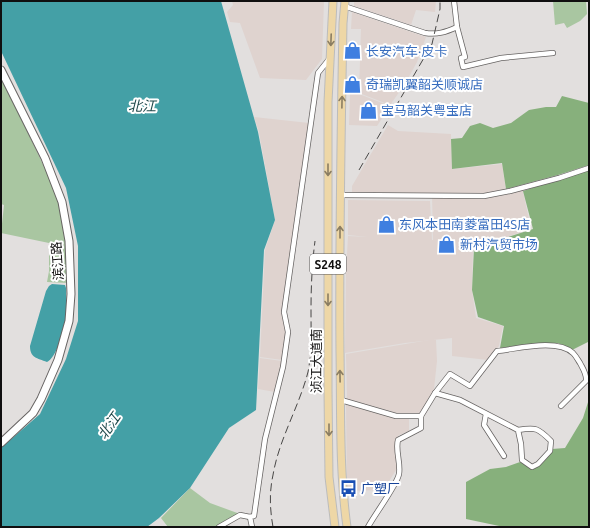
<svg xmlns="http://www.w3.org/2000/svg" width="590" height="528" font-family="Ubuntu,'Noto Sans SC',sans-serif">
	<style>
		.built { fill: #dfd3cf }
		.green { fill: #a9c6a1 }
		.forest { fill: #87b07c }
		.water { fill: #44a0a6 }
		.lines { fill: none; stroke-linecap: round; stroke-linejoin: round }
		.street-casing { stroke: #676463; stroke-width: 6 }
		.secondary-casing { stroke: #676463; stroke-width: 9 }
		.primary-casing { stroke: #bcbcbc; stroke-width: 9 }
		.street { stroke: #fff; stroke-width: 4.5 }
		.secondary { stroke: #fff; stroke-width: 7 }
		.primary { stroke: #eed7a6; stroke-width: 7 }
		.rail { stroke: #484746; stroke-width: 1; stroke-dasharray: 8 4; stroke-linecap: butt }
		.oneway { stroke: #8a7d62 }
		.labels { text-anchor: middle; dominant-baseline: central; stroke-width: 4; stroke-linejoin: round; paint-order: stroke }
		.shield { fill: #fff; stroke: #585757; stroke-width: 1 }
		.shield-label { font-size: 12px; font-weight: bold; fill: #100f0f }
		.shop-label { font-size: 13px; fill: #366cbe; stroke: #fff; text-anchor: start }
		.street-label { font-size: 13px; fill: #100f0f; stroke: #fff }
		.transit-label { font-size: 13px; fill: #164399; stroke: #fff; text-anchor: start }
		.water-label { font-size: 14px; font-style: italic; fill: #1e484a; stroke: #fff }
	</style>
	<rect width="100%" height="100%" fill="#e2dfde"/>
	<g class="built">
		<polygon points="232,1 324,1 322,59 306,80 260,78 240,23 230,22 227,12 233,5"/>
		<polygon points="354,1 436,1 435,12 416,10 411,25 354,6"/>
		<polygon points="352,12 426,37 417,62 405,84 390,105 359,93 361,29 351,29"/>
		<polygon points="350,94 359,94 390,106 377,126 349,125"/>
		<polygon points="254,117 309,123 282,311 286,329 282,360 260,357 265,250 275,220 259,132"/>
		<polygon points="388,125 398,131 451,134 452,169 502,164 506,190 522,187 531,229 473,248 472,290 476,318 503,326 499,346 488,360 452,356 452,338 405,343 345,353 346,272 348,236 368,237 348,235 348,200 430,201 432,240 422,240 433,240 432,193 352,192 352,186"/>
		<polygon points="429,340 436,340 437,361 434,389 420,414 396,413 347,399 346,354"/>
		<polygon points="260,358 282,361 275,392 258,389"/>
		<polygon points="346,403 396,419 409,419 409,431 399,435 395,440 398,467 384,489 379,490 347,491"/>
	</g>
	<g class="green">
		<polygon points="553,1 586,1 587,14 580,21 567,28 564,23 555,25"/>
		<path d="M1 76 56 192C57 199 60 203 61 209 67 234 68 259 69 283L47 282 49 271V243L1 233 4 205 1 204Z"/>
		<polygon points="190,488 210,503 240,514 216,527 168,527 161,518"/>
	</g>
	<g class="forest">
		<polygon points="562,96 589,103 589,165 558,175 506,189 502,163 452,169 451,139 462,138 470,126 480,123 493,128 511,123 529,110 546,107 556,107"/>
		<polygon points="589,169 589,343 588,342 572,350 558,343 541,343 500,348 504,326 478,317 472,290 474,248 533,229 523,191"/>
		<polygon points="589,399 589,527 504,527 466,519 466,482 490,469 506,467 520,462 532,468 552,449 565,448 583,418"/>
	</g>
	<g class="water">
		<polygon points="1,1 221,1 258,132 275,220 264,250 256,410 229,428 190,488 159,518 147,527 1,527 1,448 40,414 66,359 78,321 78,246 66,188 1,51"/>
		<path d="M52 284 65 285 66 288C66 298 67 309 66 320 65 330 56 358 47 362 37 358 30 358 30 346L46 291 49 286Z"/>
	</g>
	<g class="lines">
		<defs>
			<g id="street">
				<polyline points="454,1 457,27 465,57 461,58 463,67 501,58 553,53"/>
				<path d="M344 6 425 33C437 35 446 32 457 27"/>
				<polyline points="341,195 484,196 510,191 559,178 589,168"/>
				<path d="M435 393 460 400 518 430 521 444 522 460 532 467 538 464 550 451 551 441C538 428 536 427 518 430"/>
				<path d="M341 400 396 416H421L435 393 450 374 470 386 497 351C517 349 557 338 573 353 576 356 578 360 580 363 583 369 587 374 586 381L561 406"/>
				<polyline points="486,414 484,425 504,456"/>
				<polyline points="219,527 240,515 250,517"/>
				<polyline points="252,527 250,517 254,516 265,439 283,367 288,332 284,312 318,73 330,58"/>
				<path d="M368 527C375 514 397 485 399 474 401 463 395 450 398 440L421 428V416"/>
			</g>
			<polyline id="secondary" points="1,70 45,158 62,202 69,241 71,294 69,321 58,360 41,399 33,413 1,443"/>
			<g id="primary">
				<polyline points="333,1 328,102 328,390 329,477 335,527"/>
				<path d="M345 1 343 23C341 133 339 242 340 352 341 410 339 469 347 527"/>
			</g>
		</defs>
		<use href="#street" class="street-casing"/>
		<use href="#secondary" class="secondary-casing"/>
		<use href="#primary" class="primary-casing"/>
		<use href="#street" class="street"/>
		<use href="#secondary" class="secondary"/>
		<use href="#primary" class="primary"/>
		<g class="rail">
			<polyline points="359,170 432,44 440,9 440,1"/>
			<path d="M273 527C270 510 269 493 273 475 279 439 299 407 308 372 312 352 311 331 311 311 311 287 312 264 315 241"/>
		</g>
	</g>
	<defs><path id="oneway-shaft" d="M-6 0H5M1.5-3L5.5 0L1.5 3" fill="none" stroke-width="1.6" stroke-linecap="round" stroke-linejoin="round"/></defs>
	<g class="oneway">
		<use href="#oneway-shaft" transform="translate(331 40) rotate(92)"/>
		<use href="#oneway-shaft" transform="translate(342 102) rotate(-89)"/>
		<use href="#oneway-shaft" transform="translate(328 170) rotate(90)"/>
		<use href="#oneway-shaft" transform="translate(340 232) rotate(-90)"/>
		<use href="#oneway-shaft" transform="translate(328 300) rotate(90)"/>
		<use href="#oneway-shaft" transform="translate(340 376) rotate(-91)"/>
		<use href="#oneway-shaft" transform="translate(329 430) rotate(90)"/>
	</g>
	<defs>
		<symbol id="shop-bare" viewBox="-9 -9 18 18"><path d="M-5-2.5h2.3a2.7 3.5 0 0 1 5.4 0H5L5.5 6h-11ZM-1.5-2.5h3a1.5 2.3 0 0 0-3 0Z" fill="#3f7fe0" stroke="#fff" stroke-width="2.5" paint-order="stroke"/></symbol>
		<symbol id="bus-bare" viewBox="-9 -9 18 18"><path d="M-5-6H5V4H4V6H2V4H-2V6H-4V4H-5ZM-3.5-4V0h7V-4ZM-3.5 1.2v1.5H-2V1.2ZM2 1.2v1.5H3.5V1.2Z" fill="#1a4fb4" stroke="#fff" stroke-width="2.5" paint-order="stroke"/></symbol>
	</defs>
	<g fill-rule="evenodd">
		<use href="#shop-bare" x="340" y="38" width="25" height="25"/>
		<use href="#shop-bare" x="340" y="72" width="25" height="25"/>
		<use href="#shop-bare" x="356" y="98" width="25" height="25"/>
		<use href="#shop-bare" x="374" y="212" width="25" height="25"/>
		<use href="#shop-bare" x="434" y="232" width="25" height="25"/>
		<use href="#bus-bare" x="336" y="476" width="25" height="25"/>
	</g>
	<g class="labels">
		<rect class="shield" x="310" y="254" width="36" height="20" rx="3"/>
		<g class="shield-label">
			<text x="328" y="264">S248</text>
		</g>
		<g class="shop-label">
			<text x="366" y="51">长安汽车·皮卡</text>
			<text x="366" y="84">奇瑞凯翼韶关顺诚店</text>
			<text x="381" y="110">宝马韶关粤宝店</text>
			<text x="399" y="224">东风本田南菱富田4S店</text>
			<text x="460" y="244">新村汽贸市场</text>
		</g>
		<g class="street-label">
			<text transform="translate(57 261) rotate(-94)">滨江路</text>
			<text transform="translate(316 361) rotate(-90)">浈江大道南</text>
		</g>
		<g class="transit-label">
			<text x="361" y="488">广塑厂</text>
		</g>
		<g class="water-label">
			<text x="142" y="106">北江</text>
			<text transform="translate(109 426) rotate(-55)">北江</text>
		</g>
	</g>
	<rect width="590" height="528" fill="none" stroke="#100f0f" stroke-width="4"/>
</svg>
